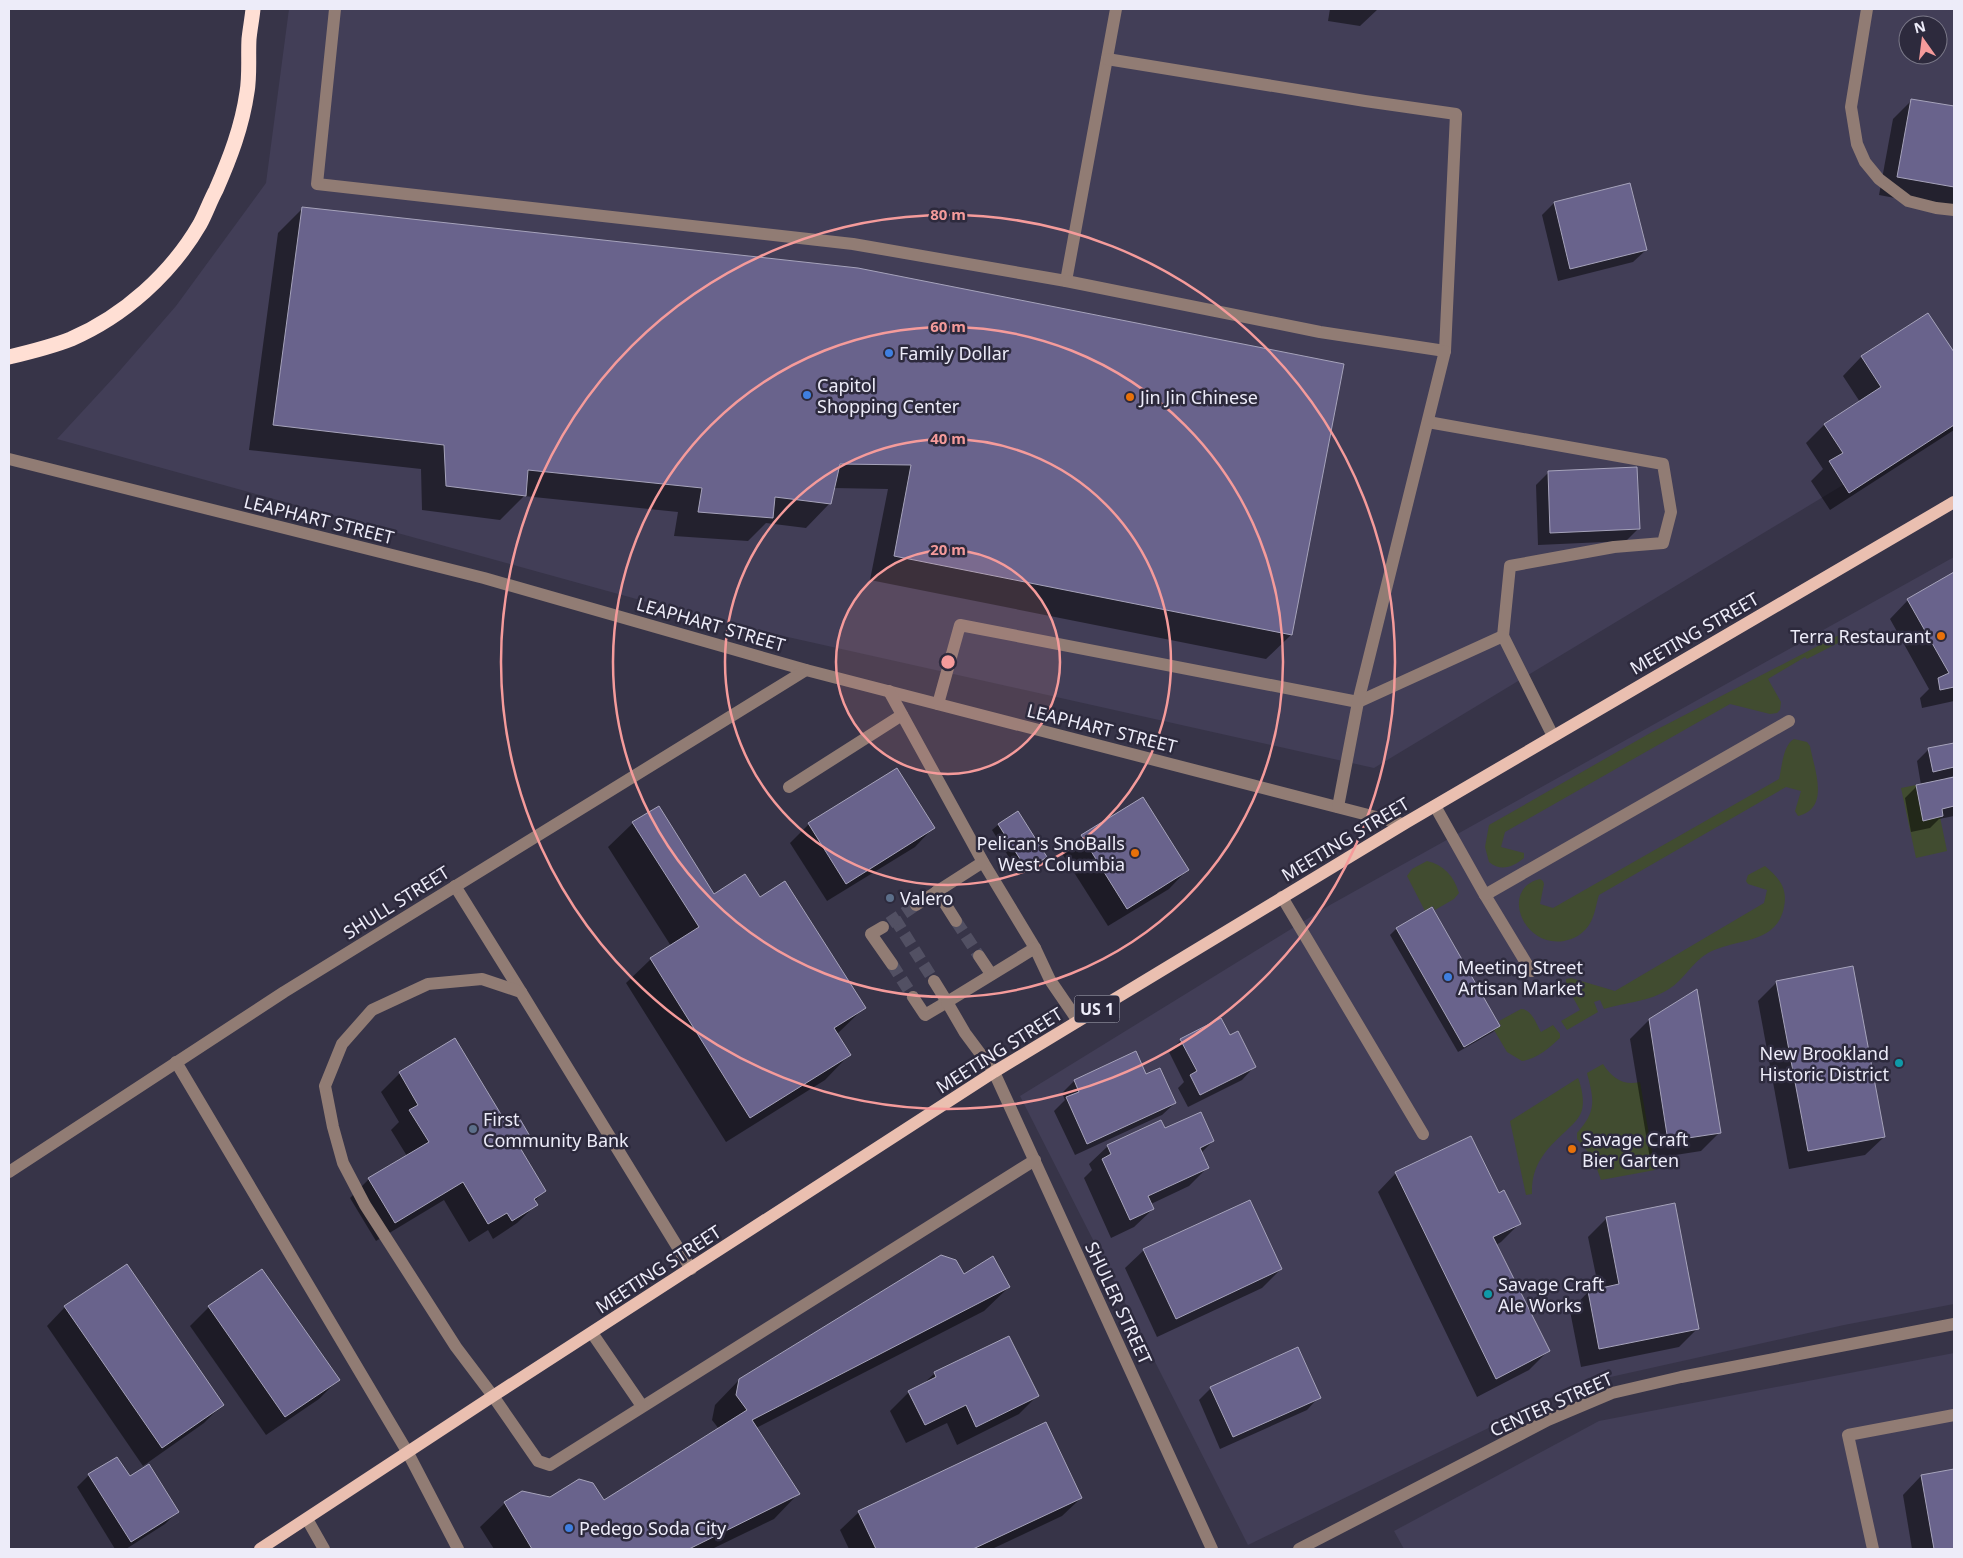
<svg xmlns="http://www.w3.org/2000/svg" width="1963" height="1558" font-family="'Noto Sans',sans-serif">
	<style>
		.built { fill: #423e57; fill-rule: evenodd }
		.green { fill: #414c30 }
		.shadow { fill: #0007 }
		.building { fill: #69638c; stroke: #a6a3bb }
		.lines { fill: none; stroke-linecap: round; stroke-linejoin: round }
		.minor-tunnel { stroke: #525063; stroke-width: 12; stroke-dasharray: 12 6; stroke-linecap: butt }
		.minor { stroke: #917c74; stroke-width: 12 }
		.major { stroke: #eabfb0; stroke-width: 12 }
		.highway { stroke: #ffdfd4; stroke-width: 15 }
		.ring { fill: none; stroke: #f59b9b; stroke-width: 2.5 }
		.shop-dot { fill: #3f7fe0; stroke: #2d2a3d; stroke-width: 2 }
		.food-dot { fill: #e8710a; stroke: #2d2a3d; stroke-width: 2 }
		.service-dot { fill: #5c6f8a; stroke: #2d2a3d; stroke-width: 2 }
		.culture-dot { fill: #0f9aa8; stroke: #2d2a3d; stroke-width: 2 }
		.labels { text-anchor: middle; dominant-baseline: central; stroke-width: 5; stroke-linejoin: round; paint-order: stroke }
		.shield { fill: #2d2a3d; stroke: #b3b2c1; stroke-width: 1 }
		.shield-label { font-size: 16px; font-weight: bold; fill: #edecf9 }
		.poi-label { font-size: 18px; fill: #edecf9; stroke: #2d2a3d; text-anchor: start }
		.street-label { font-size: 18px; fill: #edecf9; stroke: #2d2a3d }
		.centre { fill: #f59b9b; stroke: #2d2a3d; stroke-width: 2.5 }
		.ring-label { font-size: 15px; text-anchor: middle; font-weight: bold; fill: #f59b9b; stroke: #2d2a3d; stroke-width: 5; stroke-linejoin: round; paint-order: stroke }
	</style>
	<rect width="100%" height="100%" fill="#373448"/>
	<g class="built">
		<path d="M289 9H1954V418L1374 768 716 621 57 439 116 375 176 306 266 183ZM1908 25H1938V55H1908Z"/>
		<polygon points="1954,557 1954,1304 1844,1325 1579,1384 1248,1545 1020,1096 1330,905"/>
		<polygon points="1954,1353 1954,1549 1404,1549 1394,1531 1599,1421"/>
	</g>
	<g class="green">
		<path d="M1839 635 1842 641 1807 659 1805 657 1768 679 1781 702 1780 710 1777 713 1770 714 1730 704 1505 832 1501 847 1524 853V858C1513 867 1501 872 1489 862L1485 847 1489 825 1652 732Z"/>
		<path d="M1794 739 1807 742 1810 746C1814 769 1831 808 1798 816L1795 811 1801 791 1786 787 1599 895C1596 904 1595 916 1589 925 1583 934 1574 939 1564 941 1522 948 1500 888 1540 879L1543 881 1544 884 1540 904 1553 908 1779 779C1782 767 1783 745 1794 739Z"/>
		<polygon points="1916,785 1923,820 1940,817 1947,851 1916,858 1901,788"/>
		<path d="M1427 861C1444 865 1454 876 1459 893L1454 899 1435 910 1433 906 1425 911 1407 876 1412 869Z"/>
		<path d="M1765 866C1779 878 1788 888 1784 907 1777 945 1734 938 1708 953 1692 962 1684 980 1669 989 1649 1002 1626 1002 1604 1009L1600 1000 1594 1002 1598 1012 1567 1030 1561 1021 1580 1010 1566 985V979L1571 978 1615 991 1764 903 1767 890 1748 884 1746 881 1748 875Z"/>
		<path d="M1521 1009C1532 1009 1536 1024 1541 1032L1553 1025 1560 1034V1038C1549 1048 1537 1059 1522 1061L1507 1052 1494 1030 1501 1026 1499 1021Z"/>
		<path d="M1603 1064C1612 1078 1623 1086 1640 1082L1655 1170 1601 1180 1593 1158 1577 1139V1133C1597 1111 1594 1100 1587 1073Z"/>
		<path d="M1578 1078C1582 1088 1585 1103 1581 1113 1578 1120 1571 1126 1566 1131 1546 1149 1531 1165 1532 1194L1526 1195 1510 1121Z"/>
	</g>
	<g class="shadow">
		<polygon points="1330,9 1378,9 1360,26 1328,21"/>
		<polygon points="1912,100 1954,107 1954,209 1879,195 1893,119"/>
		<polygon points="1554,203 1646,250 1633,262 1558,281 1542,215"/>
		<polygon points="303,208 858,269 1291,635 1266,659 870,580 888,489 833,488 830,503 806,528 766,523 748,541 674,536 678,512 524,496 500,520 422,510 421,469 249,450 278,233"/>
		<polygon points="1928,314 1954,354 1954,430 1830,510 1811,481 1823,469 1806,443 1824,425 1860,402 1843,376 1861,357"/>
		<polygon points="1548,473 1639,528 1626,541 1538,545 1536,485"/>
		<polygon points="1954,573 1954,701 1922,708 1920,698 1929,689 1890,619 1908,600"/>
		<polygon points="1954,744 1954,776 1946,778 1946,781 1954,779 1954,816 1939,819 1930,828 1911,832 1905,798 1917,786 1921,785 1917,761 1929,749"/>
		<polygon points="1143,798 1187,870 1169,889 1108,926 1063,855 1082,836"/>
		<polygon points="1018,812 1046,857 1040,863 1020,875 992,830 998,825"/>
		<polygon points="633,823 714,895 759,899 864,1008 836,1035 849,1055 825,1080 726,1142 626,983 651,959 671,946 608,847"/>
		<polygon points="809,824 933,828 915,847 827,901 790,843"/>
		<polygon points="1431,908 1499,1026 1493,1032 1458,1052 1390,935 1396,929"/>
		<polygon points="1777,982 1884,1137 1865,1155 1789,1169 1758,1001"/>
		<polygon points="1649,1020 1720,1132 1701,1151 1650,1159 1630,1039"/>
		<polygon points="455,1040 505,1122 529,1137 519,1148 544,1191 534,1202 536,1205 517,1223 493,1239 488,1230 469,1242 444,1200 376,1241 350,1198 369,1179 407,1156 391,1130 399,1122 381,1092 400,1073"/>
		<polygon points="1181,1040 1254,1067 1242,1080 1188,1107 1178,1088 1184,1082 1169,1052"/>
		<polygon points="1074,1081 1175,1103 1162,1115 1075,1155 1054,1111 1065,1100 1062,1093"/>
		<polygon points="1213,1141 1201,1153 1208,1167 1189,1186 1151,1204 1153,1209 1134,1227 1111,1238 1084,1178 1092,1170 1089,1164 1108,1146"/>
		<polygon points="1396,1173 1498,1195 1519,1224 1501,1242 1496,1245 1548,1351 1529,1370 1477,1397 1378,1192"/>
		<polygon points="1607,1218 1698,1328 1679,1347 1581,1367 1570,1311 1588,1292 1599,1290 1588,1237"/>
		<polygon points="1144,1250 1281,1269 1262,1288 1157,1337 1125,1268"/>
		<polygon points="261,1270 338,1380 319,1399 266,1435 190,1326 209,1307"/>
		<polygon points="963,1275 1009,1287 984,1311 756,1428 798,1494 774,1519 712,1549 494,1549 480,1527 505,1503 550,1499 604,1502 719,1429 712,1420 715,1405 739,1380"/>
		<polygon points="65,1307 222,1405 204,1423 143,1466 47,1326"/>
		<polygon points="935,1373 1037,1396 1019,1414 957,1445 947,1423 906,1443 890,1411 909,1392 923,1384"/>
		<polygon points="1211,1388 1319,1397 1307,1410 1220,1449 1199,1400"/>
		<polygon points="1954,1471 1954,1549 1912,1549 1903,1495 1921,1476"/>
		<polygon points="89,1475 129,1478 177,1512 165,1524 126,1549 115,1549 77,1487"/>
		<polygon points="1081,1498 1062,1516 992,1549 849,1549 840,1530 859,1512"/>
	</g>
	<g class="building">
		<polygon points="1911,99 1954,106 1954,187 1897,177"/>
		<polygon points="1630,183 1647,250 1570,269 1554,202"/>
		<polygon points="302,207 858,268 1344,364 1292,635 894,556 911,465 840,464 831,504 775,497 773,518 698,512 702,488 528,470 526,496 446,486 444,445 273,425"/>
		<polygon points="1928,313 1954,352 1954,425 1849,493 1829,461 1843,453 1824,424 1881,387 1861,356"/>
		<polygon points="1637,467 1640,529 1550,533 1548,471"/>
		<polygon points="1954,572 1954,687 1940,690 1938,678 1949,673 1907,599"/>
		<polygon points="1954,743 1954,767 1933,772 1928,748"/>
		<polygon points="897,768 935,828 846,884 808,823"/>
		<polygon points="1954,777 1954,806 1942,809 1943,816 1923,821 1916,785"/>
		<polygon points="1143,797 1189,870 1127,909 1081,835"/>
		<polygon points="659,806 714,894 745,874 760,897 785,881 866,1008 834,1028 851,1055 750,1118 650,958 699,927 632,822"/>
		<polygon points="1018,811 1047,857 1027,870 998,824"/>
		<polygon points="1432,907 1500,1026 1464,1047 1396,928"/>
		<polygon points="1853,966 1885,1137 1808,1151 1776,981"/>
		<polygon points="1697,989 1721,1133 1668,1141 1649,1019"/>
		<polygon points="1221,1018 1230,1035 1238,1031 1256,1067 1200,1095 1190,1075 1197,1071 1180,1039"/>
		<polygon points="455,1038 505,1121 517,1114 531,1138 519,1146 546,1191 534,1199 538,1205 512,1221 507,1213 488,1224 463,1182 395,1223 368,1178 429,1142 409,1110 418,1105 399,1072"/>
		<polygon points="1136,1051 1146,1074 1160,1068 1176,1103 1087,1144 1066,1097 1079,1092 1074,1080"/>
		<polygon points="1201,1112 1214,1141 1200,1148 1209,1168 1148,1196 1154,1209 1130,1220 1102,1159 1111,1154 1107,1145 1161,1120 1165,1128"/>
		<polygon points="1471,1136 1499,1193 1504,1190 1521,1224 1493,1237 1550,1351 1496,1379 1395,1172"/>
		<polygon points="1250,1200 1282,1269 1176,1319 1143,1249"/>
		<polygon points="1675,1203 1699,1329 1599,1349 1588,1291 1619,1284 1606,1217"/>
		<polygon points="941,1255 956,1260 964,1274 993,1256 1010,1287 752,1420 800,1494 689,1549 532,1549 504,1502 522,1491 550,1497 579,1479 593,1483 604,1500 747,1410 736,1395 739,1379"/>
		<polygon points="127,1264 224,1405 162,1448 64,1306"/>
		<polygon points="262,1269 340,1380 285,1417 208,1306"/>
		<polygon points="1009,1336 1039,1396 976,1427 966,1405 925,1425 908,1391 936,1377 934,1372"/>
		<polygon points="1298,1347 1321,1398 1233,1437 1210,1387"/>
		<polygon points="1046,1422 1082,1498 973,1549 876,1549 858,1511"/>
		<polygon points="117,1457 130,1476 149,1464 179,1512 131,1542 88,1474"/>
		<polygon points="1954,1469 1954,1549 1934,1549 1921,1475"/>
	</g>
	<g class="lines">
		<g class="minor-tunnel">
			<polyline points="895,919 934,981"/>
			<polyline points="956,921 979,956"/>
			<polyline points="889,923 916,905"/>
			<polyline points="892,964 913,997"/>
		</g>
		<g class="minor">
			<polyline points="335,9 317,184 853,244 1066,281 1116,9"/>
			<polyline points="1867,9 1851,107 1857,144 1865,162 1879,179 1908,201 1936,208 1954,210"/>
			<polyline points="1066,281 1320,332 1445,351 1456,114 1365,101 1107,59"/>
			<polyline points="1428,422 1663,464 1671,512 1663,543 1614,547 1510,566 1503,636"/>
			<polyline points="9,459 484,578 806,670 1403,824"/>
			<polyline points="889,691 983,862 1035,948"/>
			<polyline points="938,704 960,625 1358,702 1503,636 1553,736"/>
			<polyline points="789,787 902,715"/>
			<polyline points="1435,806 1485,895 1531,971"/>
			<polyline points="1338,807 1358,702 1445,351"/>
			<polyline points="455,886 521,992"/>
			<polyline points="937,891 956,921"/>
			<polyline points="1485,895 1789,721"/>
			<polyline points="1282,897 1423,1134"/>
			<polyline points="916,905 983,862"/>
			<polyline points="883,927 871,934 892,964"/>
			<polyline points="979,956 991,974"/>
			<polyline points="913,997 925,1015 947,1002 934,981"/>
			<polyline points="1078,1021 1050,980 1035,948 947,1002 965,1033 994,1072 1212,1549"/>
			<polyline points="176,1062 408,1453 458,1549"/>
			<polyline points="9,1172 284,992 806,670"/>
			<polyline points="691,1269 521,992 482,979 428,984 372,1010 342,1044 325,1086 333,1127 343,1163 365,1205 456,1347 493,1396 538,1461 550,1465 1035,1160"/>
			<polyline points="592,1333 642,1406"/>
			<polyline points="307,1519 324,1549"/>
			<polyline points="1299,1549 1548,1420 1612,1393 1681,1377 1954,1324"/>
			<polyline points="1873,1549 1848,1435 1954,1415"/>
		</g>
		<polyline class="major" points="260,1549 493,1396 994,1072 1407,822 1954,502"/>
		<path class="highway" d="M9 357C30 352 51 347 71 339 124 316 171 274 200 224 206 213 210 201 216 190 230 158 242 127 247 92 250 75 248 56 249 39 250 29 252 19 253 9"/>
	</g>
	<circle cx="948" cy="662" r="112" fill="#f59b9b" fill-opacity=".12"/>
	<g class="ring">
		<circle cx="948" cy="662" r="112"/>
		<circle cx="948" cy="662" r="223"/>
		<circle cx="948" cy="662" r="335"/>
		<circle cx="948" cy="662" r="447"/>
	</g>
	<g class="shop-dot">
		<circle cx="889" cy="353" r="5"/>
		<circle cx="807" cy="395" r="5"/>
		<circle cx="1448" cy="977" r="5"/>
		<circle cx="569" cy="1528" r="5"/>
	</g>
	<g class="food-dot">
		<circle cx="1130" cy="397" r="5"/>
		<circle cx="1941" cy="636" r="5"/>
		<circle cx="1135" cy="853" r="5"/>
		<circle cx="1572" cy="1149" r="5"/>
	</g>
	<g class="service-dot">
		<circle cx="890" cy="898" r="5"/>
		<circle cx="473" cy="1129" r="5"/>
	</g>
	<g class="culture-dot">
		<circle cx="1899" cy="1063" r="5"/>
		<circle cx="1488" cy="1294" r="5"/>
	</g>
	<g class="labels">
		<rect class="shield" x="1074.5" y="995.5" width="45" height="27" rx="4"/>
		<g class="shield-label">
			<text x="1097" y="1009">US 1</text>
		</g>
		<g class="poi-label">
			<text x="899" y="353">Family Dollar</text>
			<text x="817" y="385">Capitol<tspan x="817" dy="21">Shopping Center</tspan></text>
			<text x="1140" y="397">Jin Jin Chinese</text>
			<text x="1931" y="636" text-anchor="end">Terra Restaurant</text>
			<text x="1125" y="843" text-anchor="end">Pelican's SnoBalls<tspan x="1125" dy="21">West Columbia</tspan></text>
			<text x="900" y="898">Valero</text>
			<text x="1458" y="967">Meeting Street<tspan x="1458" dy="21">Artisan Market</tspan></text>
			<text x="1889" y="1053" text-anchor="end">New Brookland<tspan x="1889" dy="21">Historic District</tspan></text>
			<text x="483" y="1119">First<tspan x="483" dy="21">Community Bank</tspan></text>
			<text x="1582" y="1139">Savage Craft<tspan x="1582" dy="21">Bier Garten</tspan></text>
			<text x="1498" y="1284">Savage Craft<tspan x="1498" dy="21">Ale Works</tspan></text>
			<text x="579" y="1528">Pedego Soda City</text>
		</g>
		<g class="street-label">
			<text transform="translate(319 519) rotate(14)">LEAPHART STREET</text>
			<text transform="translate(711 624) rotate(16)">LEAPHART STREET</text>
			<text transform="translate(1694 633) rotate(-30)">MEETING STREET</text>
			<text transform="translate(1102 728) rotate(14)">LEAPHART STREET</text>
			<text transform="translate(1345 839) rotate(-31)">MEETING STREET</text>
			<text transform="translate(396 902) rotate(-32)">SHULL STREET</text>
			<text transform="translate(999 1050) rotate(-32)">MEETING STREET</text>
			<text transform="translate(658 1269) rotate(-33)">MEETING STREET</text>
			<text transform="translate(1119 1303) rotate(65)">SHULER STREET</text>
			<text transform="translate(1551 1404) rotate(-24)">CENTER STREET</text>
		</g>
	</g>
	<circle cx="948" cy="662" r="8" class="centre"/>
	<g class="ring-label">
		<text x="948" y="220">80 m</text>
		<text x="948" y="332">60 m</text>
		<text x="948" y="444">40 m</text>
		<text x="948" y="555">20 m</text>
	</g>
	<rect width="1963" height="1558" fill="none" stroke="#edecf9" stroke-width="20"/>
	<g transform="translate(1923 40) rotate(346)"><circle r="24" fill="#2d2a3d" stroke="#7a7888"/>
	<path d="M0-4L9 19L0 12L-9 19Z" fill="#f59b9b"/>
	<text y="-8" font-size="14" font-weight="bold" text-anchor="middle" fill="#edecf9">N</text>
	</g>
</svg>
